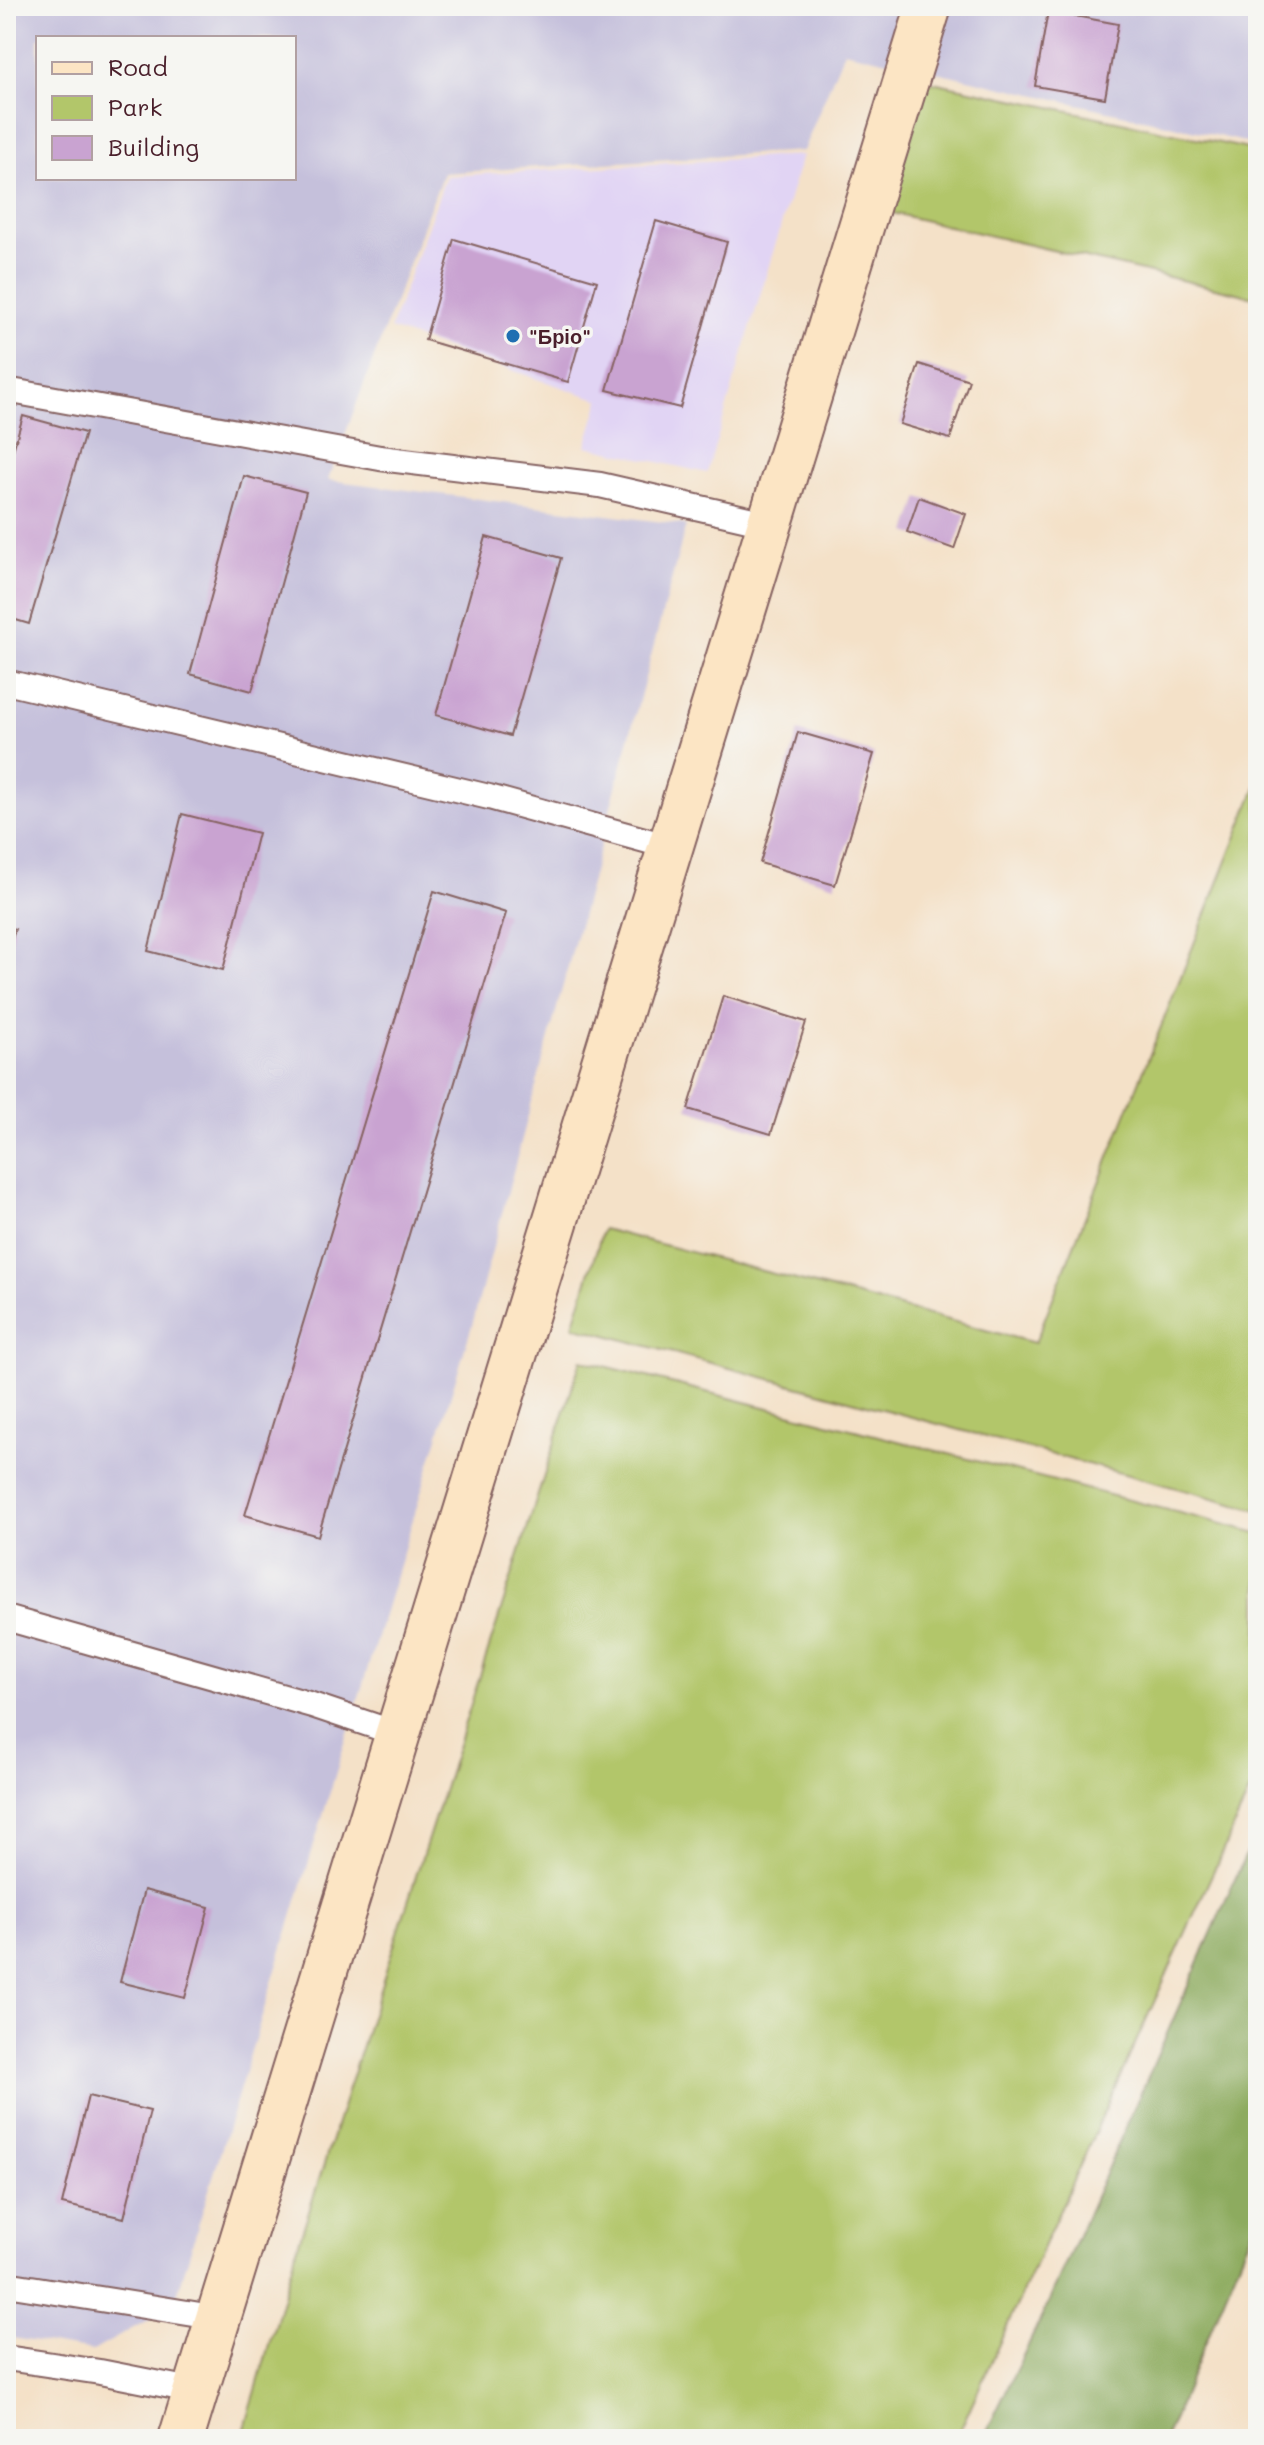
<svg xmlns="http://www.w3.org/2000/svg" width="1264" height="2445" font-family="Mali,sans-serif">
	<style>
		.built { fill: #e1d4f4 }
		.industrial { fill: #c5c0db; fill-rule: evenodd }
		.green { fill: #b2c66a; stroke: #7e724a; stroke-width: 2 }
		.forest { fill: #8dab5e; stroke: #6c6544; stroke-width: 2 }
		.building { fill: #c9a3d1 }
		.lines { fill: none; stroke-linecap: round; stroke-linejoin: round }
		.lane-casing { stroke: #866362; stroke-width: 28 }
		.secondary-casing { stroke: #866362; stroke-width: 48 }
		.lane { stroke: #fff; stroke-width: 24 }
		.secondary { stroke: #fce5c4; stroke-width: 44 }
		.poi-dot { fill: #1f6fb2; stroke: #f6f6f2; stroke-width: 3 }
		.labels { text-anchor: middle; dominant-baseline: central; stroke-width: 7; stroke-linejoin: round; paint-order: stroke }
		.poi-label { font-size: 20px; font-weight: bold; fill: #4a1f2b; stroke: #f6f6f2; text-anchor: start }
	</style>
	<rect width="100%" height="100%" fill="#f6f6f2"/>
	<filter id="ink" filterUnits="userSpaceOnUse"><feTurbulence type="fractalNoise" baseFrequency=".0125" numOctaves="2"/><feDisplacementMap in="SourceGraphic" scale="16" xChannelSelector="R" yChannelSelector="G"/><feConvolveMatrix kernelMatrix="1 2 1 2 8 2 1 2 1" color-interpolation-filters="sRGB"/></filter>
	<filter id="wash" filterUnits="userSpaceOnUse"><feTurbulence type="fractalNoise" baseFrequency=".006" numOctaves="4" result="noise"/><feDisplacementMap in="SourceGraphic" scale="32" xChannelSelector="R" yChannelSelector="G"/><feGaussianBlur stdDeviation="1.8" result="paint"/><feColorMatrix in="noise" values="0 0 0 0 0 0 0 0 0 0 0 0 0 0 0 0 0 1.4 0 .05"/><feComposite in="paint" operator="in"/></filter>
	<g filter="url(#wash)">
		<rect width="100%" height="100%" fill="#f4e1c8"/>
		<polygon class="built" points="802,155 707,473 586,446 600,400 390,329 446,176"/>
		<path class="industrial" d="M6 6H1258V145L844 51 803 151 443 173 328 480 686 525 473 1322 174 2305 93 2351 6 2337ZM38 38H294V178H38Z"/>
		<g class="green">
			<polygon points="928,81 1258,151 1258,298 888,212"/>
			<polygon points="1258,783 1258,1510 573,1326 603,1229 1035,1343"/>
			<polygon points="581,1360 1258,1533 1258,1773 956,2439 242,2439 293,2261"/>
		</g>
		<polygon class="forest" points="1258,1827 1258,2217 1165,2439 983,2439 1046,2308"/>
		<g id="blocks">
			<g class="building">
				<polygon points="1048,11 1118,24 1105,98 1035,86"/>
				<polygon points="656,221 727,242 680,408 607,390"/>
				<polygon points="454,239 597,281 568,382 425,340"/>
				<polygon points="919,364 969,380 950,439 900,424"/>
				<polygon points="23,416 85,433 29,624 6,617 6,475"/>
				<polygon points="244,476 306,492 252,691 190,674"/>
				<polygon points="919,497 966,514 954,549 907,532"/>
				<polygon points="486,537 561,558 510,736 436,715"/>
				<polygon points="798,732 874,754 835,885 760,863"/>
				<polygon points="182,814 258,833 223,970 148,951"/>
				<polygon points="434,891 506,913 318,1536 245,1515"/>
				<polygon points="6,927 15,929 7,957 6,957"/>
				<polygon points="723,996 806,1022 771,1134 688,1109"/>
				<polygon points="144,1890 209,1907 185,1998 120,1982"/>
				<polygon points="88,2096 150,2111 124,2218 62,2204"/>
			</g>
		</g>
	</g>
	<g filter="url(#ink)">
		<use href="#blocks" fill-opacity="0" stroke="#866362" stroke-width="2"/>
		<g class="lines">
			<defs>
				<g id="lane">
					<polyline points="6,390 380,458 600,485 770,524"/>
					<polyline points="6,682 489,797 670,847"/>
					<polyline points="6,1618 312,1705 398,1734"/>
					<polyline points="6,2284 219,2318"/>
					<polyline points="6,2358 100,2372 196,2391"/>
				</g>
				<polyline id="secondary" points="181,2439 929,6"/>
			</defs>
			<use href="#lane" class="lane-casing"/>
			<use href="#secondary" class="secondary-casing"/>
			<use href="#lane" class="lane"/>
			<use href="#secondary" class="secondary"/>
		</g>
	</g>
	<circle class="poi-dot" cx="513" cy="336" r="8"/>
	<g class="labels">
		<g class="poi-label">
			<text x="529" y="336">"Бріо"</text>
		</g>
	</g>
	<rect width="1264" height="2445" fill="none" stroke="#f6f6f2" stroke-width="32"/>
	<rect x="36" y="36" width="260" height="144" fill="#f6f6f2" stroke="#b1a0a2" stroke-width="2"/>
	<rect x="52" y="62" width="40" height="12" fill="#fce5c4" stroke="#b1a0a2" stroke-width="2"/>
	<text x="108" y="76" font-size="24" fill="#4a1f2b">Road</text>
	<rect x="52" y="96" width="40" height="24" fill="#b2c66a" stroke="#b1a0a2" stroke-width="2"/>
	<text x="108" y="116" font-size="24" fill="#4a1f2b">Park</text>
	<rect x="52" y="136" width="40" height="24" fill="#c9a3d1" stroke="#b1a0a2" stroke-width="2"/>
	<text x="108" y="156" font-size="24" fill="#4a1f2b">Building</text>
</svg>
